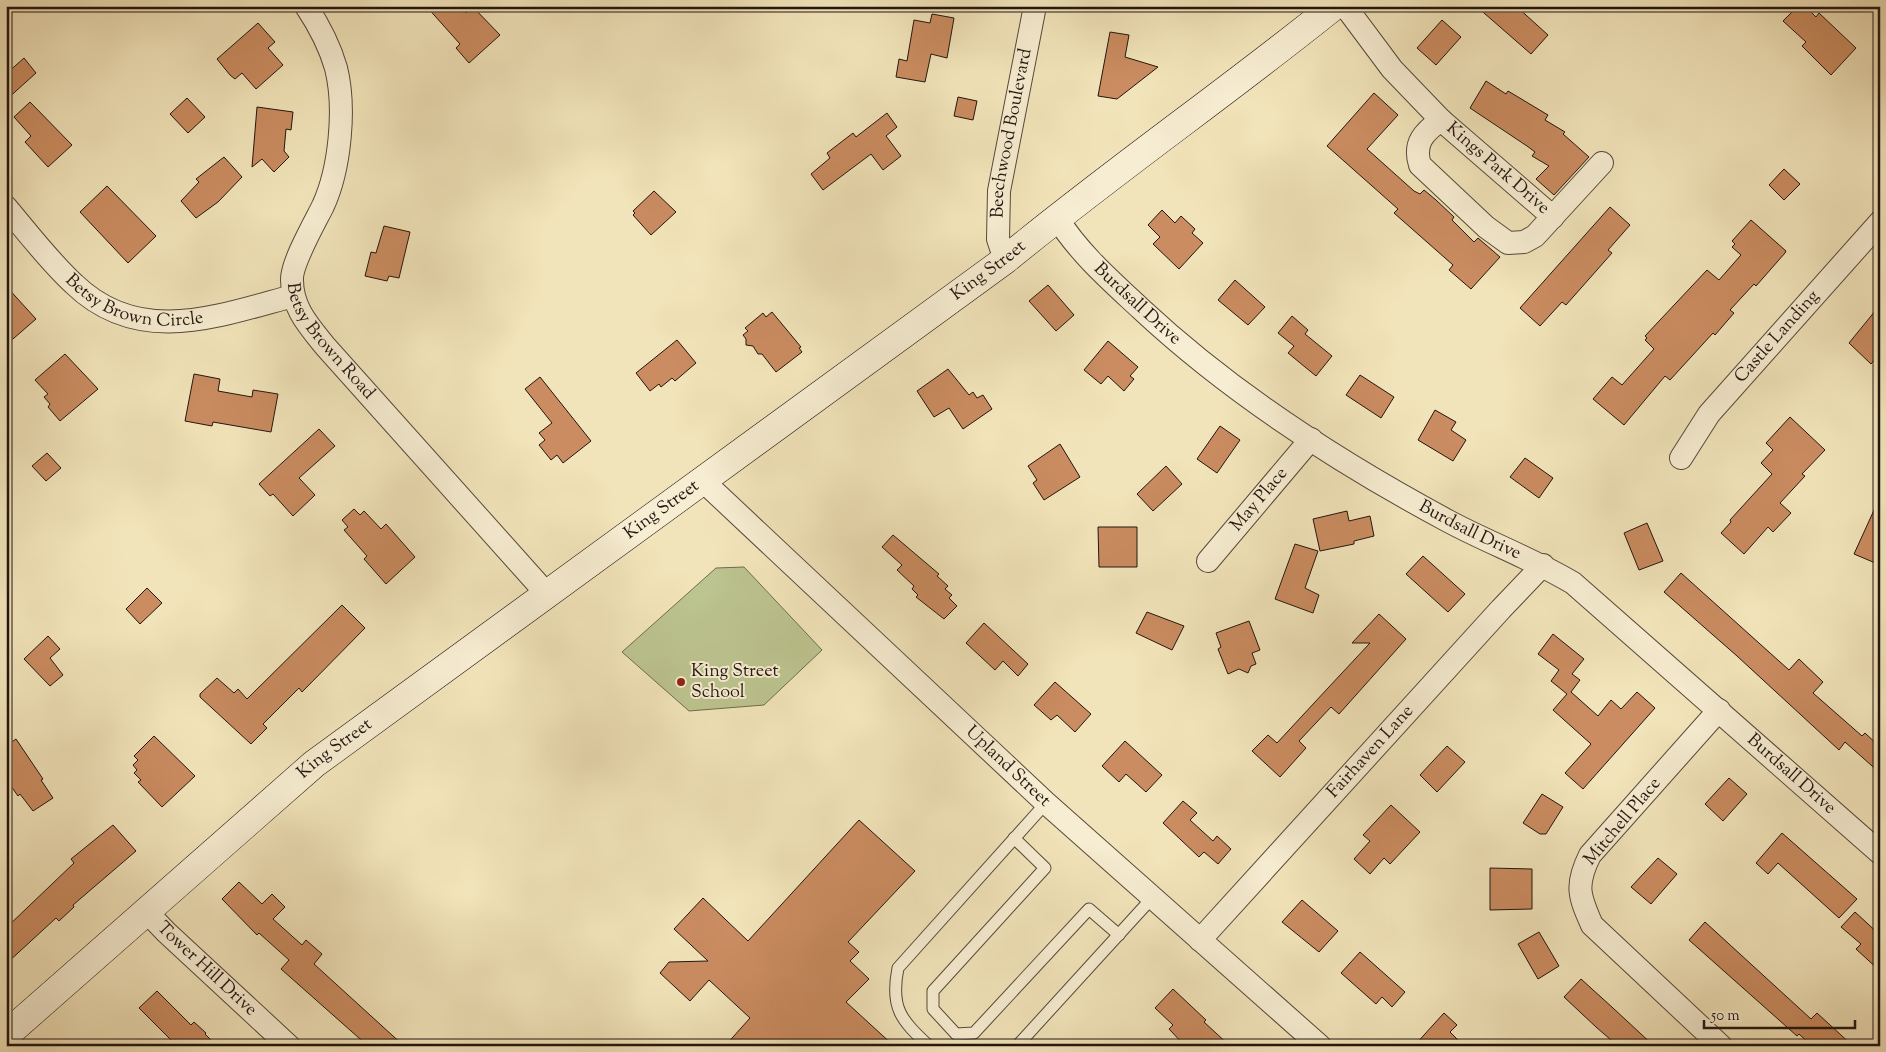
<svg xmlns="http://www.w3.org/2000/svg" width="1886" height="1052" font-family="'Sorts Mill Goudy',serif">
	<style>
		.green { fill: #bcc48f; stroke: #6f6c50 }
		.building { fill: #ca8c60; stroke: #221510 }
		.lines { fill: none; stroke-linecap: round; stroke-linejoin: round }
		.lane-casing { stroke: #56493a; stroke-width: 13 }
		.street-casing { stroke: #56493a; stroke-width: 24 }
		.secondary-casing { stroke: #221510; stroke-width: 29 }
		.lane { stroke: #f7edd2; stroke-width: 11 }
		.street { stroke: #f7edd2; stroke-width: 22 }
		.secondary { stroke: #f7edd2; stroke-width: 28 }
		.poi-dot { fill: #8f2418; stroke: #f7edd2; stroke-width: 2 }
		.labels { text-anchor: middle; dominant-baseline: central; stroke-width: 4; stroke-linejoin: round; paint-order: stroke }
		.street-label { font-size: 18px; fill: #221510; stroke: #f7edd2 }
		.poi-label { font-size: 18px; fill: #221510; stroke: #f7edd2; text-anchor: start }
	</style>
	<rect width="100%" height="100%" fill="#f2e4ba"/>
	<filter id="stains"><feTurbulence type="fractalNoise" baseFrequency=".004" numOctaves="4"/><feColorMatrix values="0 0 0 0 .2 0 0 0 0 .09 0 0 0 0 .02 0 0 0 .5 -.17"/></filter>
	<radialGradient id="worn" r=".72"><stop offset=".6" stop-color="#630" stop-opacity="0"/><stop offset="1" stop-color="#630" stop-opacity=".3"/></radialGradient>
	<polygon class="green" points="744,567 822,650 764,705 689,711 622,652 716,568"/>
	<g class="building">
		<polygon points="426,6 460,6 466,13 473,7 500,35 469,63 456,48 460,44"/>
		<polygon points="1476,6 1516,6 1548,35 1531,54"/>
		<polygon points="1798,6 1805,6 1816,17 1819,13 1856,48 1831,75 1802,46 1806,42 1783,21"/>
		<polygon points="932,14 954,18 947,58 931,54 925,82 896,77 899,59 907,61 914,20 930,23"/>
		<polygon points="1442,20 1461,37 1436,65 1417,48"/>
		<polygon points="258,23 275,42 268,48 283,65 256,89 242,73 235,79 230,75 217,59"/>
		<polygon points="1110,32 1129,35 1125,57 1158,67 1117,99 1098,96"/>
		<polygon points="24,58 36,73 6,100 6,74"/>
		<polygon points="1486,81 1506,94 1508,91 1548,115 1545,120 1565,132 1563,134 1589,157 1554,195 1536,179 1549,166 1532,156 1535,152 1527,146 1470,108"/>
		<polygon points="1374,93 1398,115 1367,149 1414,191 1420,194 1424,190 1436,200 1454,217 1452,220 1474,242 1478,238 1500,257 1471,289 1449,270 1453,265 1394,213 1398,209 1327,146"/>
		<polygon points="958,97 977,101 973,120 954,116"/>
		<polygon points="187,98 205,117 188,133 170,114"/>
		<polygon points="30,102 72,145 48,167 25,142 31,136 14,117"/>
		<polygon points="257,107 293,112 291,130 286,129 284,151 289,157 274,172 262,159 252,167"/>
		<polygon points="887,113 897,127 886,136 901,156 883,170 871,154 823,190 811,174 830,158 827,153 853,133 856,137"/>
		<polygon points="224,157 242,177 218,202 196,218 181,201 199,182 196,179"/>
		<polygon points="1784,169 1800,184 1784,200 1769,185"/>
		<polygon points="107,186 156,236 128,263 80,212"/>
		<polygon points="654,191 676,212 651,235 633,215 635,213 633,211"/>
		<polygon points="1610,207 1630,225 1608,250 1612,253 1566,305 1562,302 1540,326 1520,308"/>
		<polygon points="1162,210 1175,223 1181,216 1195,229 1192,233 1203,243 1179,269 1153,244 1160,237 1148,225"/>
		<polygon points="1751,220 1786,251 1785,253 1756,286 1754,284 1730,310 1734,313 1715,335 1713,333 1670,380 1665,376 1624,425 1593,399 1612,377 1622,385 1654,349 1645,340 1647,338 1645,336 1707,270 1719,280 1741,255 1732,247 1735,244 1732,241"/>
		<polygon points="384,226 410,232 399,278 389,276 387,281 365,276 371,252 376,253"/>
		<polygon points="1235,280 1265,307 1248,325 1218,300"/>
		<polygon points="1048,285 1074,315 1056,331 1029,301"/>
		<polygon points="6,286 36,319 6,345"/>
		<polygon points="1880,305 1880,354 1871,364 1849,343"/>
		<polygon points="772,312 801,347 799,348 802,352 776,372 762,354 758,354 753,346 746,345 746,339 743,335 748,331 745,328 763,313 766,317"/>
		<polygon points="1292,316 1308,330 1305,334 1332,356 1316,376 1288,353 1294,346 1278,333"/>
		<polygon points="677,340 696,363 675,381 672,378 661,387 659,384 650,391 636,373"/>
		<polygon points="1108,341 1138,367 1130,376 1134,379 1124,391 1108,376 1101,384 1084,370"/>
		<polygon points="65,354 98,389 60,421 48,407 50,404 44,397 48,394 35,380"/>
		<polygon points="948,369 969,395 973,392 977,398 983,395 992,409 963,429 949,408 934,417 917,391"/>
		<polygon points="194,374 220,379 218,391 252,397 253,390 278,394 271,432 213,422 212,426 185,421"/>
		<polygon points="1360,375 1394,397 1381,418 1346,395"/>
		<polygon points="540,377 591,441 563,463 557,455 551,460 539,445 545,440 539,433 552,423 525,389"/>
		<polygon points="1435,410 1456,422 1451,430 1466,440 1453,461 1418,440"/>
		<polygon points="1790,417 1825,450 1802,474 1805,476 1780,503 1791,513 1773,532 1768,527 1744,554 1721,533 1731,522 1730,520 1772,474 1761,463 1773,450 1766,443"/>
		<polygon points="1220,426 1240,440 1217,473 1197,459"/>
		<polygon points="319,429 335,446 299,478 315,495 293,516 273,494 270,496 259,484"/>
		<polygon points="1060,444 1080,477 1044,500 1033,483 1037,480 1028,466"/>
		<polygon points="47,453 61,468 46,481 32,466"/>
		<polygon points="1525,458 1553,478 1539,498 1510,477"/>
		<polygon points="1166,466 1182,484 1153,511 1137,494"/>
		<polygon points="1880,497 1880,565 1854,554"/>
		<polygon points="354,509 360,515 364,511 381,529 386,524 415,557 386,584 364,559 367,556 344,530 348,527 342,520"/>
		<polygon points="1347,511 1349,521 1370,516 1374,536 1354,541 1354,544 1320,551 1313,519"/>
		<polygon points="1647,523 1663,561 1639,570 1624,533"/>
		<polygon points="1098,527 1137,527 1137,567 1099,567"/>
		<polygon points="893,535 939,574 937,576 948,586 945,589 952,595 949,598 957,606 944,619 916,597 918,595 912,589 914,586 897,570 902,565 882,547"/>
		<polygon points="1295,544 1318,551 1305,588 1319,595 1313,613 1275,599"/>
		<polygon points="1423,556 1465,594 1448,612 1406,574"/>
		<polygon points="1681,573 1789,670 1799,659 1823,682 1813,693 1862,736 1865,733 1880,747 1880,773 1845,742 1839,750 1737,656 1664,592"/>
		<polygon points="147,588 162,603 140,624 126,609"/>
		<polygon points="342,605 365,628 302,692 299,688 263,724 267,728 251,744 200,697 200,694 217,678 234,693 238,689 247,699"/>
		<polygon points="1147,612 1184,626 1172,650 1136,633"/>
		<polygon points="1379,614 1406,639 1339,714 1331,707 1299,741 1306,748 1280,777 1252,751 1268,735 1277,743 1328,688 1370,643 1352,643"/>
		<polygon points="1249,621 1260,650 1252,653 1256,664 1251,666 1248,673 1239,669 1228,674 1218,649 1221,647 1216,633"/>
		<polygon points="984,623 1028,664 1018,676 1003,661 995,670 966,643"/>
		<polygon points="1553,634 1584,659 1572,674 1580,680 1571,692 1598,716 1611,700 1621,709 1637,692 1655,708 1583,789 1565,773 1591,744 1553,710 1567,694 1551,681 1559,670 1538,654"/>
		<polygon points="48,636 60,649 50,658 63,675 50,686 24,659"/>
		<polygon points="1055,682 1091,714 1075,732 1057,715 1051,720 1034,705"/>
		<polygon points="154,736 195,776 162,807 138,782 141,780 134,773 137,770 133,765 138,760 134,756"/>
		<polygon points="16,739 43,779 41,780 53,798 33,811 20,794 18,796 6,779 6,746"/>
		<polygon points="1125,741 1162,775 1146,792 1126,774 1119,782 1102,766"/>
		<polygon points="1447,746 1465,762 1437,792 1420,775"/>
		<polygon points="1729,778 1747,794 1723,821 1705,804"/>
		<polygon points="1542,794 1563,807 1546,834 1540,834 1523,823"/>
		<polygon points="1183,801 1197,813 1190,820 1213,841 1217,836 1231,849 1218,864 1204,852 1199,857 1163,823"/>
		<polygon points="1391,805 1420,832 1390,864 1384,858 1370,874 1354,859 1370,841 1363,835"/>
		<polygon points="859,820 915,871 848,942 859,952 850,961 869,979 846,1002 894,1046 725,1046 750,1018 709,980 690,1001 660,973 669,962 708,961 674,929 703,898 748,941"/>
		<polygon points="113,825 136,851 73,905 74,907 59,921 56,918 6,964 6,928 74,863 71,859"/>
		<polygon points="1782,833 1857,899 1839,918 1778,863 1768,874 1756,863"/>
		<polygon points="1658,858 1677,874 1651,904 1631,887"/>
		<polygon points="1490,868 1532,869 1532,909 1490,910"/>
		<polygon points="239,882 262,904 272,894 285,907 273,919 302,945 306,940 322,954 314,964 404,1046 368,1046 281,969 289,960 259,933 257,935 222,899"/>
		<polygon points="1302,900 1338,931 1319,952 1282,922"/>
		<polygon points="1855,912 1880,935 1880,971 1856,949 1861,944 1841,927"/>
		<polygon points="1705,922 1811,1019 1817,1013 1853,1046 1812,1046 1799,1034 1797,1036 1689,940"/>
		<polygon points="1539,932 1559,966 1538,979 1518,944"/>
		<polygon points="1360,952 1405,992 1392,1007 1382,997 1376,1004 1341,973"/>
		<polygon points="1581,979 1613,1008 1654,1046 1618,1046 1596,1027 1564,997"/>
		<polygon points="1173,989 1206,1020 1204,1022 1230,1046 1185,1046 1169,1029 1173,1025 1155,1008"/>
		<polygon points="157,991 191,1025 194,1022 206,1033 205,1034 217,1046 177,1046 139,1008"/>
		<polygon points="1444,1013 1457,1025 1450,1032 1464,1046 1414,1046"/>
	</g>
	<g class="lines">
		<defs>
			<g id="lane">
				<polyline points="1014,838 1045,868 933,991 933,1009 956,1034 974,1033 1089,909 1119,935"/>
				<path d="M929 1046C901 1020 890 1008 898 968L1046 803"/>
				<polyline points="1017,1046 1153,897"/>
			</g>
			<g id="street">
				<path id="s1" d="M306 6C318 24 330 47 336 68 346 108 340 169 323 206 315 222 291 264 292 280 292 308 309 326 325 346L546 593"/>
				<path id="s2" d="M1345 6 1392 69 1441 120 1553 217"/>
				<path d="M1441 120C1424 132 1413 143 1420 165L1486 227 1508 243 1524 242 1535 236 1602 163"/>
				<path id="s3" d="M6 207C28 233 49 261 74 284 139 347 218 316 293 296"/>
				<path id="s4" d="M1057 218C1079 253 1110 280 1141 309 1232 394 1338 462 1448 521 1489 543 1533 559 1573 583L1880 853"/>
				<path id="s5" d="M1005 260 998 239 999 191 1035 6"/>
				<path id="s6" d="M1681 458 1709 414 1880 222"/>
				<path id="s7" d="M702 480 1046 803 1320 1046"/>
				<path id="s8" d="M1208 561 1311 439"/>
				<path d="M1719 710 1590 855C1575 885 1579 896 1592 925L1721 1046"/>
				<path id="s9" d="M146 911 166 932 289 1046"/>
				<path id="s10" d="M1200 940 1501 609 1543 565"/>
			</g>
			<g id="secondary">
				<path id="s11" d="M6 1035 314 764 1005 260C1112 172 1226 93 1334 6"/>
			</g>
		</defs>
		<use href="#lane" class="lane-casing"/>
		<use href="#street" class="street-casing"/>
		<use href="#secondary" class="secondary-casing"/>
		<use href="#lane" class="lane"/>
		<use href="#street" class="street"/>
		<use href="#secondary" class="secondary"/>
	</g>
	<circle class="poi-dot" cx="681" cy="682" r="5"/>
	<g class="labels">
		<g class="street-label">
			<text stroke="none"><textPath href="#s5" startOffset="129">Beechwood Boulevard</textPath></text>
			<text stroke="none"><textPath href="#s2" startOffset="224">Kings Park Drive</textPath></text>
			<text stroke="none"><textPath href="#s11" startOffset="1246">King Street</textPath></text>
			<text stroke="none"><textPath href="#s3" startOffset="168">Betsy Brown Circle</textPath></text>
			<text stroke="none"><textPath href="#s4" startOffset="118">Burdsall Drive</textPath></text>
			<text stroke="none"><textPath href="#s6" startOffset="155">Castle Landing</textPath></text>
			<text stroke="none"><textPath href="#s1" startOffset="364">Betsy Brown Road</textPath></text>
			<text stroke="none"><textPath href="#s8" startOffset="80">May Place</textPath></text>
			<text stroke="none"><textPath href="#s11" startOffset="841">King Street</textPath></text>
			<text stroke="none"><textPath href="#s4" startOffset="522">Burdsall Drive</textPath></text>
			<text stroke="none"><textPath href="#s11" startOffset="436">King Street</textPath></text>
			<text stroke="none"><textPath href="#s10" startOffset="254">Fairhaven Lane</textPath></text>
			<text stroke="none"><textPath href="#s7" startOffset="419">Upland Street</textPath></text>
			<text stroke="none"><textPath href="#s4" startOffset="928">Burdsall Drive</textPath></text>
			<text transform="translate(1623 822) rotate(-50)">Mitchell Place</text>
			<text stroke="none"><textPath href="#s9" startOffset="84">Tower Hill Drive</textPath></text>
		</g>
		<g class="poi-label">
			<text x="691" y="672">King Street<tspan x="691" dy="21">School</tspan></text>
		</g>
	</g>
	<rect width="1886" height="1052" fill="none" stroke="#f2e4ba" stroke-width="25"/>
	<rect x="8" y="8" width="1871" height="1037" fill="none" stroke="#221510" stroke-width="2.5"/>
	<rect x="12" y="12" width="1861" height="1027" fill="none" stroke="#221510"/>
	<path d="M1704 1020v8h151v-8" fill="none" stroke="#221510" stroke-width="2.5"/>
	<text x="1711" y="1020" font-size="15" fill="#221510" stroke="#f7edd2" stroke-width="4" paint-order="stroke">50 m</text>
	<rect width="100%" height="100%" filter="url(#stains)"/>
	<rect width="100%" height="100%" fill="url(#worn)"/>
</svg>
